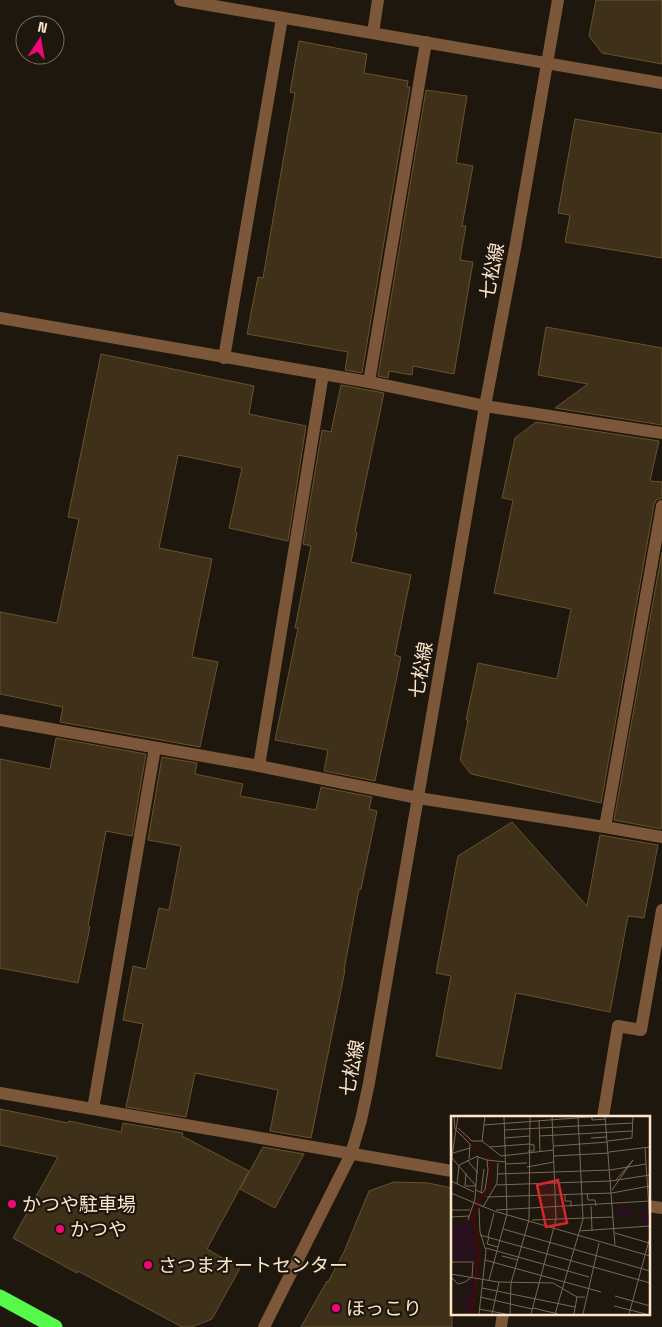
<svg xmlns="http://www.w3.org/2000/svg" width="662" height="1327" font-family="'Space Grotesk','Noto Sans JP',sans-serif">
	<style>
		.building { fill: #3e3019; stroke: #6a522c }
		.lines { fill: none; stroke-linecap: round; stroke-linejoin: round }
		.minor { stroke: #7c5739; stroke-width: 12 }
		.highway { stroke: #55fa4a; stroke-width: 15 }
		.poi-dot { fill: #ee0776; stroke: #1e170d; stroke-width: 2 }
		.labels { text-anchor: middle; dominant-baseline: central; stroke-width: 4.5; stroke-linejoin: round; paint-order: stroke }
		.street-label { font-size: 19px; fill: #fde6cb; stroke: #1e170d }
		.poi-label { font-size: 19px; fill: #fde6cb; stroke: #1e170d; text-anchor: start }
		.inset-road { fill: none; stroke: #776a59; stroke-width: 1 }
		.view { fill: #d62828; fill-opacity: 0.15; stroke: #d62828; stroke-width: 2.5 }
		.inset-edge { fill: none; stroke: #fde6cb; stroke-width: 2.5 }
	</style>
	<rect width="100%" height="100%" fill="#1e170d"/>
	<g class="building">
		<polygon points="596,0 662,0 662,64 602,53 589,36"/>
		<polygon points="299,41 367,54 364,73 408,81 407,87 410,87 362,373 345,370 348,352 247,334 258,277 263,278 275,207 295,93 290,92"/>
		<polygon points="426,90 467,96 456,163 473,166 462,226 466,226 460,260 473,262 454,374 413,366 412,375 389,371 388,378 378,376"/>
		<polygon points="575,119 662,134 662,258 565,242 570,215 558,213"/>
		<polygon points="546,327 662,348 662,425 555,408 588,384 538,375"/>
		<polygon points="101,354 254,386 249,414 306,426 288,541 229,528 242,468 178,455 159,548 212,559 192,657 218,662 200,747 60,722 63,707 0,694 0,612 57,623 79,519 68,517"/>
		<polygon points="341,385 384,393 355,532 357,533 351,562 411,575 395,655 401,657 375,781 324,771 328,750 275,740 298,628 295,628 311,546 303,544 322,430 331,432"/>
		<polygon points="536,422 659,441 650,481 662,482 662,498 656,500 654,505 601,803 471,774 460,760 468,720 466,720 478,663 557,679 571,609 494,593 513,500 502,498 515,438"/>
		<polygon points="662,552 662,825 661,829 614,820"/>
		<polygon points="56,738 146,754 132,836 106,831 88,926 90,927 78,983 0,968 0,759 50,769"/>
		<polygon points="162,757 197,763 195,774 243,784 240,796 316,810 321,787 372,797 369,809 377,811 361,889 359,889 344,970 345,970 311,1138 270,1131 278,1090 195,1073 186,1117 126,1107 143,1024 123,1020 133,966 146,969 159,908 169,910 181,846 148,840"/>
		<polygon points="512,822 587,906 600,835 658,845 644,918 628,916 610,1012 516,993 501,1069 436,1056 451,976 436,973 458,856"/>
		<polygon points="0,1109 68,1123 69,1121 121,1132 123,1123 183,1133 182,1136 249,1171 207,1249 240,1268 212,1319 192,1327 182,1327 78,1271 77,1273 13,1238 58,1157 0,1145"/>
		<polygon points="263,1147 304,1154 275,1208 240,1189"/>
		<polygon points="394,1182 428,1183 452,1188 452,1327 301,1327 327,1281 328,1282 344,1252 369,1191"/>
	</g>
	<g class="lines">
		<g class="minor">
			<polyline points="180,0 662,83"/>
			<polyline points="373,33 378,0"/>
			<polyline points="0,318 369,382 485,406 662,433"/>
			<polyline points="224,358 282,18"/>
			<polyline points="369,382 426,42"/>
			<polyline points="0,720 259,766 418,798 605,827 662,837"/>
			<polyline points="259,766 323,374"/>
			<polyline points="605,827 662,506"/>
			<polyline points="0,1093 452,1171"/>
			<polyline points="93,1109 155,748"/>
			<polyline points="603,1117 618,1026 641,1030 662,910"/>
			<polyline points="648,1206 662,1208"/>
			<polyline points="264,1327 351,1154 361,1120 369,1083 485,406 516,243 558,0"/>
			<polyline points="501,1327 503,1313"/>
		</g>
		<polyline class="highway" points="0,1297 55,1327"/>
	</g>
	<g class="poi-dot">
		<circle cx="12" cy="1204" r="5"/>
		<circle cx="60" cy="1229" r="5"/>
		<circle cx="148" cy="1265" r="5"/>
		<circle cx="336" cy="1308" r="5"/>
	</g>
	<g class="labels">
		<g class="street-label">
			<text transform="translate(492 271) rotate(-79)">七松線</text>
			<text transform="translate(421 670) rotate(-80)">七松線</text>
			<text transform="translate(352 1068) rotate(-79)">七松線</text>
		</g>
		<g class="poi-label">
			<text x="22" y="1204">かつや駐車場</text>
			<text x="70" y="1229">かつや</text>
			<text x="158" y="1265">さつまオートセンター</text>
			<text x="346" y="1308">ほっこり</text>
		</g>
	</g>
	<g transform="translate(451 1116)">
		<rect width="199" height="199" fill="#1e170d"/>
		<path d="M194 86 198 109 185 111 191 108 189 92 195 91ZM178 89 182 101 169 102 165 91ZM21 93 20 111 26 136 24 159 20 152 23 145H0V115L3 109 16 106ZM23 162 19 198H13L14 187H0V183H14L17 168Z" fill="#28101f"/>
		<path d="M4 0 7 13 43 44 40 72 28 88 24 99 30 135 23 198H19L26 136 20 101 25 84 37 70 40 45 5 13Z" fill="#390d0a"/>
		<path class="inset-road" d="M3 0 4 13 19 28 18 43M154 0 164 129M141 1V4L155 3M88 4 89 36M33 9 151 0M7 12 21 25H31L50 40 103 34M53 14 182 7M88 20 181 15M53 22 79 20M140 22 156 21M31 25 34 0M157 25 181 22 182 0M103 30 157 26M39 31 78 28M194 32 199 109M77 35H83V29L78 28M158 36 199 31M2 37 19 32M103 40 158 37M1 42 25 70M16 44 27 57M36 44 54 46M0 48 7 0M54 48 76 47M8 49 27 40 24 83 17 104M76 51 103 46M15 57 14 70H24M47 58 159 54 195 48M0 65 23 76M6 68 8 50M45 69 160 65 199 59M25 74 31 77 34 74 37 54 36 44 27 41M161 74 182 44 165 64M0 77 43 95 199 140M30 77 33 53M136 77 137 84H144L145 90M114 78V85H120V91M36 81 161 77 199 70M140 90 141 114M32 91 46 67 47 47M28 92 29 116 35 135 28 198M0 94H19M45 94 199 85M0 101 18 100M81 104 162 101M52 113 199 155M128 115 199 110M164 117 198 127M29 119 199 167M37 121 43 97M38 121 36 128 47 131M35 132 138 161M51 140 67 144M34 144 150 176M0 146H22L21 161 14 166 7 168 0 161M0 158 47 166 102 167 126 181H134M38 164 56 98 53 0M31 172 124 191M164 180 199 190M29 181 81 193M163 190 195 198M82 192 107 198M28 193 55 198M41 198 48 166M59 198 60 167 78 104 79 0M80 198 105 103 101 0M104 198 132 103 127 0M123 198 126 181M132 198 148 127M178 198 199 121M198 198 199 183"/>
		<path class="view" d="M107 64 116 107 95 111 86 69Z"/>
		<rect width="199" height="199" class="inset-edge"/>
	</g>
	<g transform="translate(40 40) rotate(12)"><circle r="24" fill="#1e170d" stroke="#776a59"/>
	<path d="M0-4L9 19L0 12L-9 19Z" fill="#ee0776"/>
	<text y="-8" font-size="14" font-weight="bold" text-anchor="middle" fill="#fde6cb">N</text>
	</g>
</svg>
